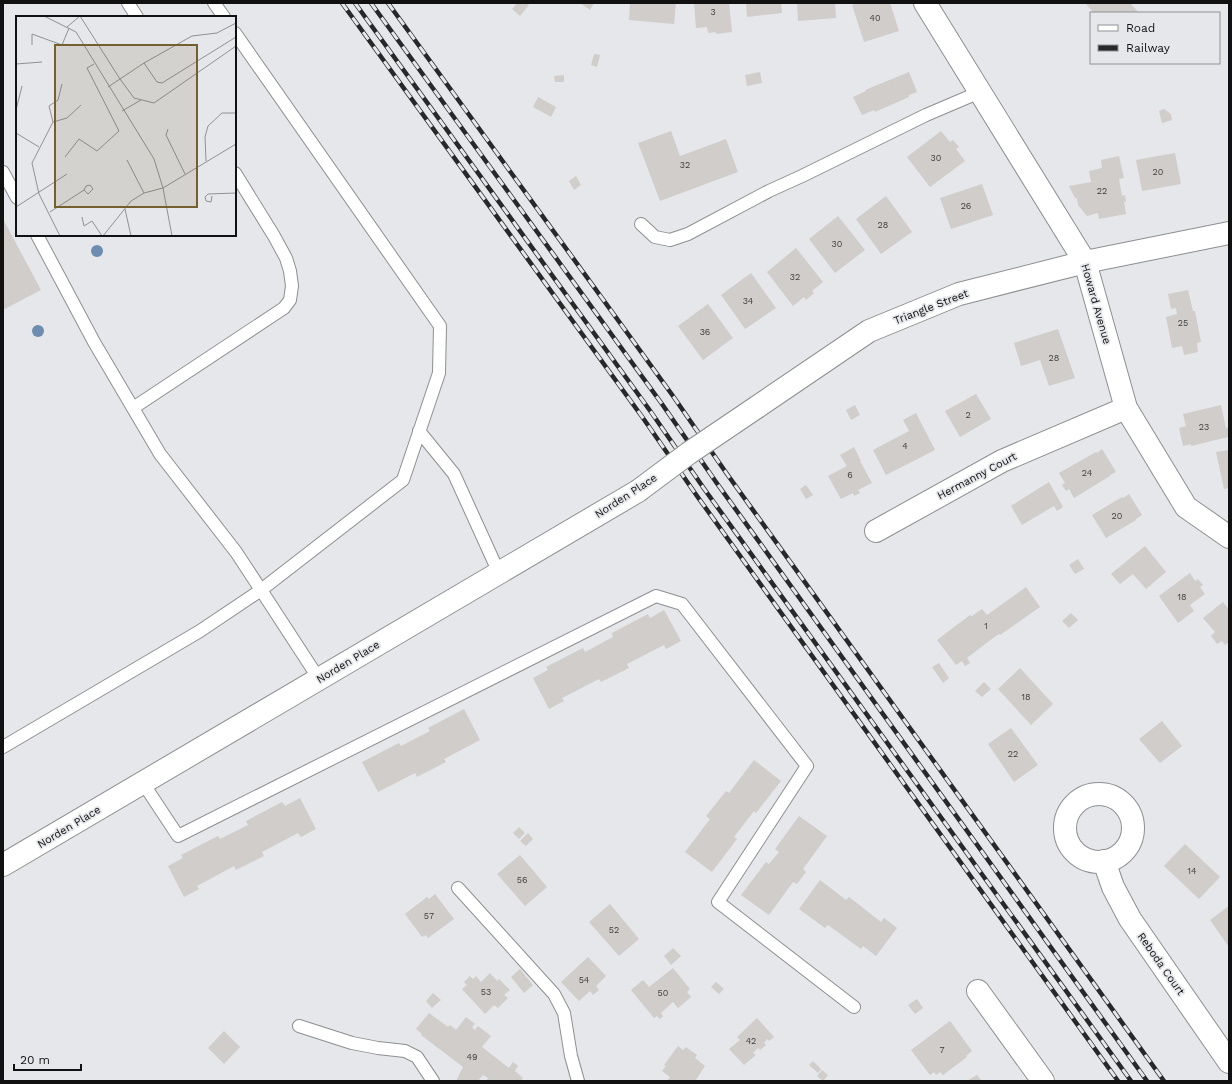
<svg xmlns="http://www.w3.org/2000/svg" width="1232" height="1084" font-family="'Work Sans',sans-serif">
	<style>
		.building { fill: #d0cdcb }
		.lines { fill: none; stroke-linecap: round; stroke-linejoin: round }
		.service-casing { stroke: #8d8f91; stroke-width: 14 }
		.minor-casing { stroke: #8d8f91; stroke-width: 24 }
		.service { stroke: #fff; stroke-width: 12 }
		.minor { stroke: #fff; stroke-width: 22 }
		.rail-casing { stroke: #282829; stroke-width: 4.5 }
		.rail { stroke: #e5e7ea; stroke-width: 3; stroke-dasharray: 9; stroke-linecap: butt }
		.minor-bridge-casing { stroke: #8d8f91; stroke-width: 24; stroke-linecap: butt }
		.minor-bridge { stroke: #fff; stroke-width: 22 }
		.tree { fill: #6d8cb0 }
		.labels { text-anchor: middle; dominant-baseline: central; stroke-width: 3.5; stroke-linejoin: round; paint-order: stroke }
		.number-label { font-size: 9px; fill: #414040 }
		.street-label { font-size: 11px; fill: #111112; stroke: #e5e7ea }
		.inset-road { fill: none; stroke: #909194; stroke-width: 1 }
		.view { fill: #73602e; fill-opacity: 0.15; stroke: #73602e; stroke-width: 2 }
		.inset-edge { fill: none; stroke: #111112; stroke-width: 2 }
	</style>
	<rect width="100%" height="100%" fill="#e5e7ea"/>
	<g class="building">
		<polygon points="517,3 526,3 529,5 520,16 512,9"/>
		<polygon points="580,3 594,3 590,10"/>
		<polygon points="630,3 676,3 674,24 629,20"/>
		<polygon points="694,3 729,3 732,32 716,34 716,32 708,33 707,27 696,28"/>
		<polygon points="746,3 781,3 782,13 747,17"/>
		<polygon points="797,3 835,3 836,18 798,21"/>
		<polygon points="857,3 890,3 899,31 864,42 852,5"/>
		<polygon points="1085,3 1130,3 1139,13 1094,13"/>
		<polygon points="594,54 600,55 597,67 591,65"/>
		<polygon points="760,72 762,83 747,86 745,75"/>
		<polygon points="909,72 917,92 909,95 909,97 875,112 874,110 862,115 853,97 866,91 865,90"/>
		<polygon points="564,75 564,82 555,82 554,76"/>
		<polygon points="538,97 556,107 551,117 533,107"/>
		<polygon points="1164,109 1171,114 1172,120 1162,123 1159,111"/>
		<polygon points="671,131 680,156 726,139 738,172 660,201 638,143"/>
		<polygon points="941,131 950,142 953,140 959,147 956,149 965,161 930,187 907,157"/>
		<polygon points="1175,153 1181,184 1142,191 1136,160"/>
		<polygon points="1119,156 1124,178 1119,179 1122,196 1125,195 1126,202 1124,202 1126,214 1099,219 1098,213 1087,216 1078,205 1077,198 1075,198 1069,186 1091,182 1089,171 1102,168 1101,160"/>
		<polygon points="576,176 581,185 574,190 569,181"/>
		<polygon points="982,184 993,215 951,229 940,198"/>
		<polygon points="886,196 912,232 881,254 856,219"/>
		<polygon points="838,216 865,250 835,273 809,239"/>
		<polygon points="3,219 41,290 3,310"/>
		<polygon points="796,248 823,282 812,291 814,293 806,300 804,297 793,306 767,272"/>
		<polygon points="751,273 776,308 745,329 721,295"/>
		<polygon points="1188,290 1193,311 1195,311 1201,342 1197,343 1198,352 1184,355 1182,346 1172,348 1166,317 1177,314 1176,308 1171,309 1168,294"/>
		<polygon points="708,304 733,338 703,360 678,326"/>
		<polygon points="1058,329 1075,378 1049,386 1040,360 1021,366 1014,343"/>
		<polygon points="976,394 991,419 960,437 945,411"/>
		<polygon points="855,405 860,415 851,420 846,410"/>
		<polygon points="1221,405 1226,428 1229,427 1228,437 1191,446 1191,444 1183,446 1179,428 1186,426 1183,414"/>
		<polygon points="916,413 935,450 886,475 873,450 909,431 903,420"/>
		<polygon points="854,447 861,461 860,461 872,483 858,490 860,493 854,496 853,493 841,499 828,476 847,466 840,455"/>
		<polygon points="1102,449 1116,472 1110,475 1110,476 1074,498 1069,489 1066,491 1062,485 1065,483 1059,473 1096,452 1097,453"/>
		<polygon points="1229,450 1229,488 1224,489 1216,452"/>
		<polygon points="1049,482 1063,507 1057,511 1054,506 1022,525 1011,506"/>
		<polygon points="806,485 813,495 806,499 800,489"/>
		<polygon points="1129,494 1142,515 1136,519 1136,520 1106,538 1092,515 1122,497 1123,498"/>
		<polygon points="1145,546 1166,572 1146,589 1133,574 1120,584 1111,574"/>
		<polygon points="1078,559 1084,569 1075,574 1069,565"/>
		<polygon points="1190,573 1195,581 1198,579 1203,585 1200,587 1205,594 1190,605 1194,611 1178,623 1159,596"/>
		<polygon points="1026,587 1040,607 1000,635 999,634 989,641 967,658 970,663 965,666 962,661 956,665 937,640 970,615 972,616 982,609 987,615"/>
		<polygon points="1223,602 1229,610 1229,642 1225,645 1222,641 1217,644 1211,636 1215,632 1203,618"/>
		<polygon points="664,610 681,641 666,649 664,645 627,664 629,668 601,682 599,679 562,698 564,701 549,709 533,678 548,670 546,667 583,648 585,652 613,637 612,633 648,614 650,618"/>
		<polygon points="1071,613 1078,620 1069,628 1062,621"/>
		<polygon points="939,663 949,678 943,683 932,667"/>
		<polygon points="1020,668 1053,704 1031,725 998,689"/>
		<polygon points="984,682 991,689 982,697 975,691"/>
		<polygon points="464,709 480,740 444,759 446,762 417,777 415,773 378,792 362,762 399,743 401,746 430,731 428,728"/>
		<polygon points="1162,721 1182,746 1160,763 1139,739"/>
		<polygon points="1011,728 1038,765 1014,782 988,744"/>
		<polygon points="754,760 781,781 756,813 754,811 734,837 737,839 712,872 685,852 710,819 706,816 726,791 729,793"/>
		<polygon points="300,798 316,829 301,837 298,833 262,852 264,856 236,870 234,866 197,886 199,889 184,897 168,866 183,858 181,855 218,836 220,839 248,825 246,821 282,802 285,806"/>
		<polygon points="799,816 827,836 803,869 806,872 797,884 793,882 769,915 741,895 766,862 769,864 779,852 775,849"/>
		<polygon points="519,827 525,833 519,839 513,833"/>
		<polygon points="528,833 533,839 526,846 520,841"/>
		<polygon points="1185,844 1220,877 1199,899 1164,866"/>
		<polygon points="520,855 547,887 525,906 497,874"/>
		<polygon points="820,880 846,900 849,897 881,922 884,918 897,928 876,956 863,946 861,949 828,925 825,928 799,909"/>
		<polygon points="435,894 454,919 428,938 426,935 422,937 405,914 427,897 429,899"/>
		<polygon points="610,904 639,939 619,956 589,922"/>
		<polygon points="1229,906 1229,947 1210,920"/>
		<polygon points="673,948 681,956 671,965 664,956"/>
		<polygon points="588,957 606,976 596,986 599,990 593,995 590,991 579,1001 561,982"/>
		<polygon points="673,968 690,989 687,992 691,997 678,1008 673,1002 661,1013 663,1016 660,1019 657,1016 654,1018 631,990 643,980 649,987"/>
		<polygon points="520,969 533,985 524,993 511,977"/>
		<polygon points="490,973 497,981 499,979 510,990 504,995 508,998 498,1008 494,1005 485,1014 462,989 467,985 464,982 470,976 473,979 476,976 481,982"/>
		<polygon points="716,982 724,989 719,994 711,987"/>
		<polygon points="433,993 441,1000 432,1008 426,1001"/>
		<polygon points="917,999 923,1008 915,1014 908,1005"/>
		<polygon points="429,1013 448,1027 450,1025 456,1030 466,1017 475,1024 472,1027 475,1030 478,1026 491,1036 482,1047 509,1068 513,1062 518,1066 515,1071 523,1078 521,1081 486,1081 488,1078 483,1075 478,1081 456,1081 463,1067 421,1035 422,1034 416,1029"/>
		<polygon points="757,1018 774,1037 769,1041 767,1039 764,1043 766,1045 760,1050 758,1048 753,1053 756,1055 744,1065 729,1049 740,1040 737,1037"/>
		<polygon points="950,1021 972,1051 966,1056 967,1057 943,1075 940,1072 936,1075 934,1072 930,1075 911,1050"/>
		<polygon points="224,1031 240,1047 224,1064 208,1048"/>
		<polygon points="678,1046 683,1050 686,1047 697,1055 695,1058 705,1066 695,1081 667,1081 670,1077 662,1071 666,1066 664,1065"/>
		<polygon points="813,1061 821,1069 818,1073 809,1065"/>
		<polygon points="822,1070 828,1075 823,1081 817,1076"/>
		<polygon points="977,1075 982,1081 967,1081 970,1079"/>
	</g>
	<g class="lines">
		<defs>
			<g id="service">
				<polyline points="128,3 137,17"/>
				<polyline points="214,3 224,17"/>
				<polyline points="235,33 440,326 439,373 403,480 261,590 319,679"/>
				<polyline points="3,172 17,198"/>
				<polyline points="641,224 655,237 670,240 688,234 769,191 802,176 926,115 980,92"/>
				<polyline points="133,408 284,308 290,300 292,286 290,271 286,258 274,236 235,173"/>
				<polyline points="419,431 454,474 499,573"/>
				<polyline points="3,747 200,631 261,590 236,552 160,454 94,342 37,235"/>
				<polyline points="143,783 178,836 656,596 682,604 807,766 718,902 854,1007"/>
				<polyline points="458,888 554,994 564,1013 571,1056 578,1081"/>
				<polyline points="299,1026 352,1043 378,1048 405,1051 417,1057 433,1081"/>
			</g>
			<g id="minor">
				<polyline points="925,3 1085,262 1126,408 1186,507 1229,537"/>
				<polyline points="757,407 869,331 959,294 1085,262 1229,233"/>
				<polyline points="876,531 1002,461 1126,408"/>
				<circle cx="1099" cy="828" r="34"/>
				<polyline points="1104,861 1113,887 1130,919 1229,1062"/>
				<polyline points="3,865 638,491"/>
				<polyline points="978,991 1043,1081"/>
			</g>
		</defs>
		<use href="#service" class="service-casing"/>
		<use href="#minor" class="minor-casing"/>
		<use href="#service" class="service"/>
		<use href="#minor" class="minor"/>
		<defs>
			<g id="rail">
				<polyline points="342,3 643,418 697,496 1118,1081"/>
				<polyline points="355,3 651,412 705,490 1131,1081"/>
				<polyline points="371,3 662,404 716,482 1147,1081"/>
				<polyline points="388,3 673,396 727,474 1164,1081"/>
			</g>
		</defs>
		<use href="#rail" class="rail-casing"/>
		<use href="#rail" class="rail"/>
		<defs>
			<polyline id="minor-bridge" points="638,491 689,453 757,407"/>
		</defs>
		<use href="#minor-bridge" class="minor-bridge-casing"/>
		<use href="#minor-bridge" class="minor-bridge"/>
	</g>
	<g class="tree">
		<circle cx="97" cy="251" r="6"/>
		<circle cx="38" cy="331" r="6"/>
	</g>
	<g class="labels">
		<g class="number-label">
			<text x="713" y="12">3</text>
			<text x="875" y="18">40</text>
			<text x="936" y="158">30</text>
			<text x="685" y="165">32</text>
			<text x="1158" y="172">20</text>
			<text x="1102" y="191">22</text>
			<text x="966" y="206">26</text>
			<text x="883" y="225">28</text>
			<text x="837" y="244">30</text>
			<text x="795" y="277">32</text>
			<text x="748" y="301">34</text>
			<text x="1183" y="323">25</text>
			<text x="705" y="332">36</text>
			<text x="1054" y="358">28</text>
			<text x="968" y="415">2</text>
			<text x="1204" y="427">23</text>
			<text x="905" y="446">4</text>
			<text x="1087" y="473">24</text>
			<text x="850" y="475">6</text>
			<text x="1117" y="516">20</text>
			<text x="1182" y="597">18</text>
			<text x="986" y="626">1</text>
			<text x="1026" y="697">18</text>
			<text x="1013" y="754">22</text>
			<text x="1192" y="871">14</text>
			<text x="522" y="880">56</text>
			<text x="429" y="916">57</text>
			<text x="614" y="930">52</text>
			<text x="584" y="980">54</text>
			<text x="486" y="992">53</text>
			<text x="663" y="993">50</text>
			<text x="751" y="1041">42</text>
			<text x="942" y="1050">7</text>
			<text x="472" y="1057">49</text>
		</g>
		<g class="street-label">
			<text transform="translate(1096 304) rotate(74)">Howard Avenue</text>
			<text transform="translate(931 307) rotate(-21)">Triangle Street</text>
			<text transform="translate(977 476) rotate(-28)">Hermanny Court</text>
			<text transform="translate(626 496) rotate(-33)">Norden Place</text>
			<text transform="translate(348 662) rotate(-31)">Norden Place</text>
			<text transform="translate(69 827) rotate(-31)">Norden Place</text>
			<text transform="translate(1161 964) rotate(55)">Reboda Court</text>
		</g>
	</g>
	<g transform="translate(16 16)">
		<rect width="220" height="220" fill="#e5e7ea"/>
		<path class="inset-road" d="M28 0 60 16 138 143 147 172 156 220M64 0 104 63 128 47 176 20 201 17 220 7M51 11 64 0M16 29V18L46 29 53 12M128 47 141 66 146 67 220 21M0 48 26 46M92 71 104 63 118 82 138 87 220 30M0 94 6 70M106 95 125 84M37 106 16 147 23 178 44 220M37 106 33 90 42 84 46 68M37 106 51 102 65 89M152 113 150 119 169 158M0 117 23 131M49 141 63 123 81 135 103 115 71 52 78 48M111 144 128 177M190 145 189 121 192 110 206 97H220M196 180 195 186 190 185 189 181 192 178 220 177M0 191 51 158M109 193 115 220M34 196 68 174 70 170 74 169 77 173 72 178 68 174M66 201 68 210 76 205 86 220M87 220 115 185 128 177 147 172 220 128"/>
		<path class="view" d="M39 29H181V191H39Z"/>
		<rect width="220" height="220" class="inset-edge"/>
	</g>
	<rect width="1232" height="1084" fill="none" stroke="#111112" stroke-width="8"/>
	<rect x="1090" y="12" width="130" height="52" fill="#e5e7ea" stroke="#909194"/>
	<rect x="1098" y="25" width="20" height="6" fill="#ffffff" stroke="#909194"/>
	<text x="1126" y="32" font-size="12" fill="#111112">Road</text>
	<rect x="1098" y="45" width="20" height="6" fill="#282829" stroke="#909194"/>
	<text x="1126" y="52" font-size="12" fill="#111112">Railway</text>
	<path d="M14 1064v6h67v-6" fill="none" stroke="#111112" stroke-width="2"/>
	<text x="20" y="1064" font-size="12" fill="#111112" stroke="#e5e7ea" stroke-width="3" paint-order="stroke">20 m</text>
</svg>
